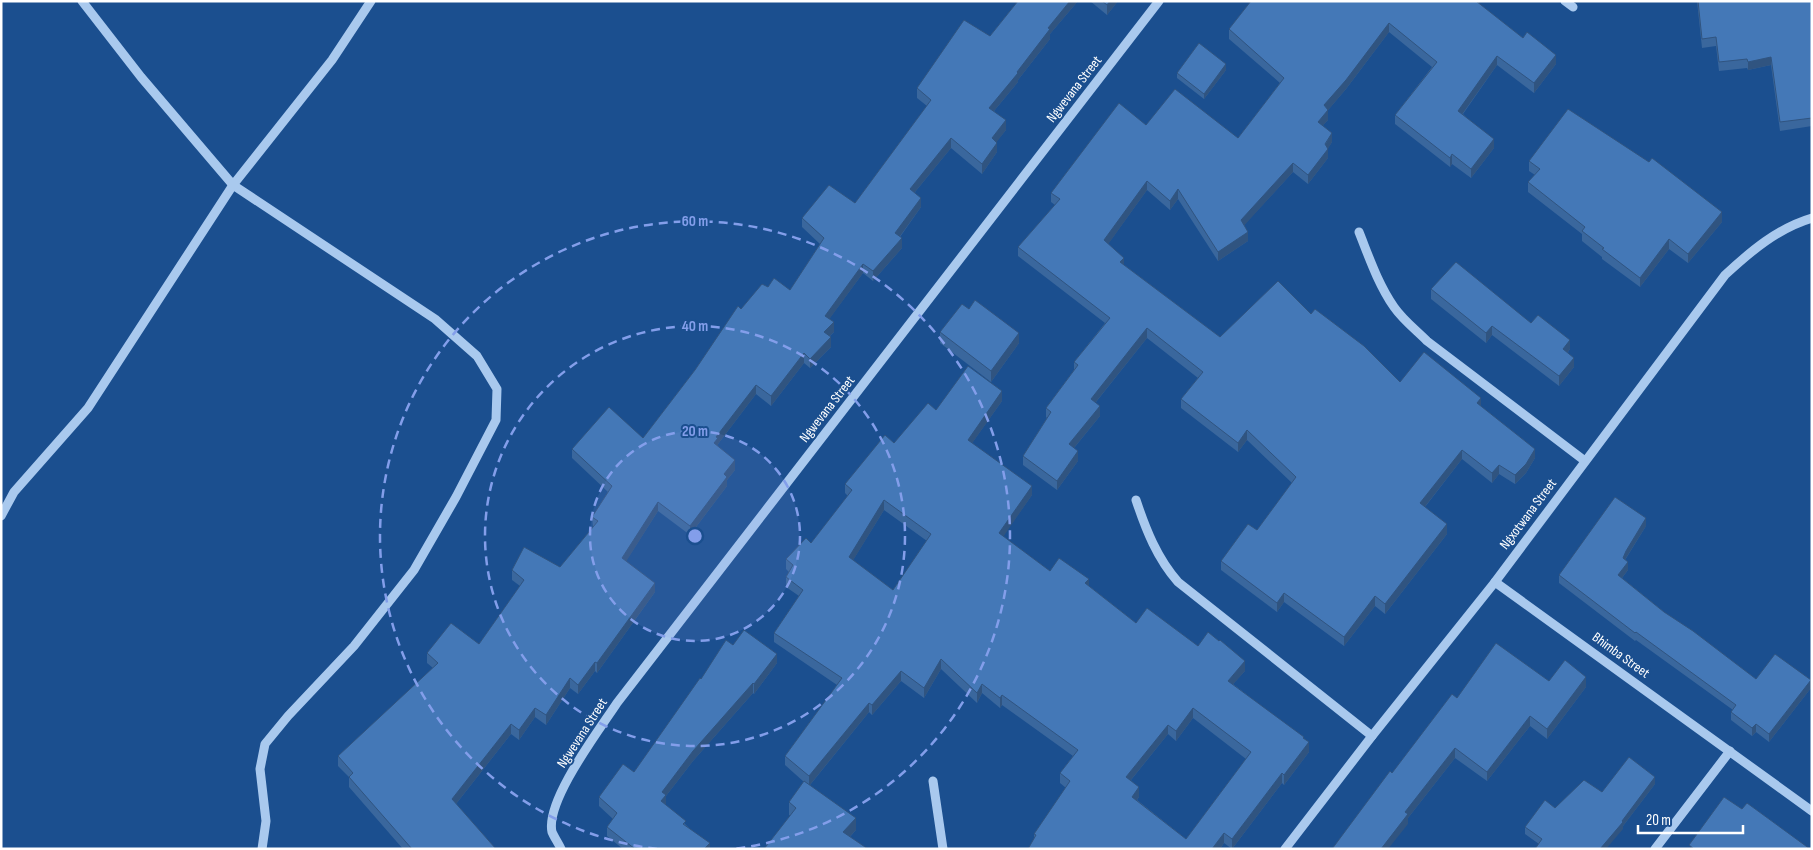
<svg xmlns="http://www.w3.org/2000/svg" width="1813" height="850" font-family="'Sofia Sans Condensed',sans-serif">
	<style>
		.lines { fill: none; stroke-linecap: round; stroke-linejoin: round }
		.minor { stroke: #a9c9ee; stroke-width: 9 }
		.wall { fill: #3a679d; fill-rule: evenodd }
		.shaded-wall { fill: #305480 }
		.building { fill: #4478b7; stroke: #305480; fill-rule: evenodd }
		.ring { fill: none; stroke: #839eea; stroke-width: 2.5; stroke-dasharray: 9 6 }
		.labels { text-anchor: middle; dominant-baseline: central; stroke-width: 4; stroke-linejoin: round; paint-order: stroke }
		.street-label { font-size: 14px; fill: #fff; stroke: #1b4f8f }
		.centre { fill: #839eea; stroke: #1b4f8f; stroke-width: 2.5 }
		.ring-label { font-size: 15px; text-anchor: middle; font-weight: bold; fill: #839eea; stroke: #1b4f8f; stroke-width: 4; stroke-linejoin: round; paint-order: stroke }
	</style>
	<rect width="100%" height="100%" fill="#1b4f8f"/>
	<g class="lines">
		<g class="minor">
			<polyline points="82,1 141,77 233,185 435,319 477,356 497,389 496,420 456,497 414,570 354,646 288,716 265,744 260,769 266,821 262,849"/>
			<polyline points="1565,1 1573,7"/>
			<path d="M1359 232C1369 257 1378 284 1394 307 1403 320 1416 330 1427 341L1585 461"/>
			<path d="M1136 500C1146 530 1157 558 1178 582L1372 736"/>
			<polyline points="1,516 14,492 88,408 233,185 332,60 371,1"/>
			<polyline points="1495,582 1812,811"/>
			<polyline points="933,781 943,849"/>
			<path d="M561 849C559 844 554 837 552 832 545 801 600 729 617 703L1159 1"/>
			<path d="M1285 849 1372 736 1495 582 1725 275C1751 251 1778 228 1812 218"/>
			<polyline points="1655,849 1730,751"/>
		</g>
	</g>
	<g class="wall">
		<polygon points="1018,1 1078,1 1050,34 1050,39 1018,80 1018,82 994,111 1006,130 996,142 997,152 982,174 951,148 915,192 921,207 900,237 902,248 873,281 863,273 829,319 834,332 830,336 831,347 810,368 804,363 771,406 756,394 718,444 718,446 735,470 727,480 727,486 690,535 658,511 626,561 655,592 597,673 595,671 578,694 570,688 546,725 535,717 519,740 511,734 456,804 496,849 403,849 349,787 349,777 338,766 338,756 433,668 427,663 427,653 479,644 520,586 512,580 512,570 560,567 593,527 592,517 608,492 572,458 572,449 643,438 695,370 741,309 768,287 790,290 820,244 802,227 802,218 855,203 927,106 917,98 917,88 990,36"/>
		<polygon points="1090,1 1118,1 1107,15"/>
		<polygon points="1479,1 1479,4 1556,64 1534,93 1497,65 1463,114 1494,148 1471,178 1452,164 1450,167 1395,124 1395,115 1432,67 1389,32 1346,89 1328,110 1328,120 1323,125 1332,142 1328,148 1328,158 1308,184 1293,172 1244,225 1248,241 1218,261 1178,199 1170,210 1147,190 1108,244 1124,265 1220,337 1311,314 1400,382 1481,406 1535,458 1526,473 1515,484 1499,474 1492,483 1462,459 1425,507 1447,534 1385,614 1375,606 1344,646 1284,602 1277,612 1221,570 1221,561 1257,530 1292,483 1247,440 1238,452 1181,408 1181,399 1198,378 1147,338 1096,402 1100,416 1074,448 1078,461 1057,490 1023,465 1023,456 1047,418 1046,417 1046,408 1074,370 1074,362 1105,323 1018,256 1018,247 1055,205 1051,202 1051,193 1146,125 1238,138 1280,83 1229,39 1229,29"/>
		<polygon points="1697,1 1812,1 1812,126 1780,131 1771,65 1748,70 1747,68 1719,71 1716,46 1702,48"/>
		<polygon points="1226,70 1204,99 1177,78 1177,73"/>
		<polygon points="1529,161 1722,222 1688,263 1669,249 1640,287 1602,259 1602,257 1582,241 1582,234 1528,192 1528,182 1535,175 1529,171"/>
		<polygon points="1431,289 1531,323 1570,349 1568,352 1574,367 1559,386 1492,335 1486,343 1431,299"/>
		<polygon points="940,332 1019,343 991,382 940,343"/>
		<path d="M1002 401 972 443 1032 495 1003 536 1050 571 1089 586 1136 623 1198 646 1245 671 1233 684 1304 739 1309 752 1284 785 1282 783 1232 849 1224 843 1220 849H1028L1034 839V834L1066 788 1060 783V773L1073 756 1002 705 1000 708 982 693 977 703 941 669 924 698 901 681 872 715 869 712 810 785 856 830 850 837 789 815V802L804 782 785 765V756L837 685 774 642V633L799 596 786 587V577L789 572 786 569V559L811 543 848 496 845 493V484L894 443 936 410ZM884 510 927 541 893 590 853 560ZM1193 718 1246 759 1186 839 1137 800 1139 797 1131 780 1168 734 1176 741Z"/>
		<polygon points="1646,526 1625,560 1628,570 1622,578 1664,612 1756,679 1811,688 1769,742 1756,732 1752,736 1731,720 1731,712 1733,710 1636,640 1635,641 1559,583 1559,575"/>
		<polygon points="733,645 777,663 754,694 753,693 693,761 666,796 666,805 710,849 623,849 607,836 607,827 613,819 599,806 599,797 634,772 701,679"/>
		<polygon points="1549,681 1586,687 1547,739 1530,726 1487,781 1455,758 1408,818 1408,824 1392,773"/>
		<polygon points="1655,784 1623,826 1623,829 1539,844 1525,834 1525,827 1555,808 1602,792"/>
	</g>
	<g class="shaded-wall">
		<polygon points="1070,1 1078,1 1050,34 1050,39 1018,80 1018,82 989,117 989,108 1017,72 1048,28"/>
		<polygon points="1110,1 1118,1 1107,15 1107,5"/>
		<polygon points="1389,23 1389,32 1346,89 1324,115 1324,105"/>
		<polygon points="1556,55 1556,64 1534,93 1534,83"/>
		<polygon points="1497,56 1497,65 1458,120 1458,111"/>
		<polygon points="1771,57 1771,65 1748,70 1748,62"/>
		<polygon points="1226,64 1226,70 1204,99 1204,94"/>
		<polygon points="1328,110 1328,120 1318,131 1318,122"/>
		<polygon points="1006,120 1006,130 992,148 992,138"/>
		<polygon points="1332,133 1332,142 1326,152 1328,149 1328,158 1308,184 1308,175"/>
		<polygon points="951,138 951,148 910,198 910,189"/>
		<polygon points="1494,139 1494,148 1471,178 1471,169"/>
		<polygon points="997,143 997,152 982,174 982,164"/>
		<polygon points="1452,154 1452,164 1450,167 1450,158"/>
		<polygon points="1293,163 1293,172 1241,229 1241,220"/>
		<polygon points="1147,181 1147,190 1104,250 1104,240"/>
		<polygon points="1178,189 1178,199 1170,210 1170,201"/>
		<polygon points="921,198 921,207 895,243 895,233"/>
		<polygon points="1722,212 1722,222 1688,263 1688,254"/>
		<polygon points="1248,232 1248,241 1218,261 1218,252"/>
		<polygon points="902,238 902,248 873,281 873,271"/>
		<polygon points="1669,239 1669,249 1640,287 1640,278"/>
		<polygon points="1124,258 1124,267 1120,262"/>
		<polygon points="863,264 863,273 825,325 825,316"/>
		<polygon points="834,322 834,332 824,341 824,332"/>
		<polygon points="1492,326 1492,335 1486,343 1486,333"/>
		<polygon points="1147,328 1147,338 1091,408 1091,399"/>
		<polygon points="1019,333 1019,343 991,382 991,371"/>
		<polygon points="831,337 831,347 810,368 810,359"/>
		<polygon points="1570,340 1570,349 1563,358 1563,349"/>
		<polygon points="804,353 804,363 771,406 771,396"/>
		<polygon points="1574,358 1574,367 1559,386 1559,376"/>
		<polygon points="756,385 756,394 718,444 718,448 714,443 716,437"/>
		<polygon points="1002,391 1002,401 968,449 968,440"/>
		<polygon points="1481,398 1481,407 1477,403"/>
		<polygon points="1100,406 1100,416 1069,454 1069,444"/>
		<polygon points="1247,430 1247,440 1238,452 1238,443"/>
		<polygon points="1535,449 1535,458 1526,473 1515,484 1515,475"/>
		<polygon points="1462,450 1462,459 1420,513 1420,503"/>
		<polygon points="1078,451 1078,461 1057,490 1057,481"/>
		<polygon points="735,460 735,470 727,480 727,486 690,535 690,526 724,474"/>
		<polygon points="1499,465 1499,474 1492,483 1492,473"/>
		<polygon points="1032,486 1032,495 999,543 999,533"/>
		<polygon points="884,500 884,510 849,567 849,557"/>
		<polygon points="658,502 658,511 622,568 622,558"/>
		<polygon points="1646,518 1646,526 1626,558 1623,566 1623,558 1626,551"/>
		<polygon points="1447,524 1447,534 1385,614 1385,604"/>
		<polygon points="1628,562 1628,570 1618,583 1618,575"/>
		<polygon points="1089,579 1089,588 1085,583"/>
		<polygon points="655,583 655,592 597,673 597,663"/>
		<polygon points="1284,593 1284,602 1277,612 1277,603"/>
		<polygon points="1375,596 1375,606 1344,646 1344,637"/>
		<polygon points="777,654 777,663 754,694 754,684"/>
		<polygon points="941,659 941,669 924,698 924,688"/>
		<polygon points="1245,661 1245,671 1228,690 1228,681"/>
		<polygon points="595,662 595,671 578,694 578,685"/>
		<polygon points="901,671 901,681 872,715 872,705"/>
		<polygon points="1586,677 1586,687 1547,739 1547,729"/>
		<polygon points="570,678 570,688 546,725 546,715"/>
		<polygon points="1811,680 1811,688 1769,742 1769,734"/>
		<polygon points="753,683 753,693 693,761 666,796 666,805 661,801 662,792 693,751"/>
		<polygon points="982,684 982,693 977,703 977,693"/>
		<polygon points="1002,695 1002,705 1000,708 1000,698"/>
		<polygon points="869,703 869,712 809,786 809,776"/>
		<polygon points="535,708 535,717 519,740 519,730"/>
		<polygon points="1193,708 1193,718 1176,741 1176,731"/>
		<polygon points="1530,716 1530,726 1487,781 1487,772"/>
		<polygon points="511,724 511,734 452,809 452,799"/>
		<polygon points="1756,724 1756,732 1752,736 1752,728"/>
		<polygon points="1168,725 1168,734 1126,786 1126,777"/>
		<polygon points="1309,742 1309,752 1284,785 1284,775"/>
		<polygon points="1455,748 1455,758 1408,818 1408,824 1388,849 1381,849 1405,812"/>
		<polygon points="1282,773 1282,783 1232,849 1232,839"/>
		<polygon points="1655,777 1655,784 1623,826 1623,829 1606,849 1600,849"/>
		<polygon points="1139,787 1139,797 1132,806 1132,797"/>
		<polygon points="856,818 856,830 843,844 843,832"/>
		<polygon points="1224,833 1224,843 1220,849 1212,849"/>
		<polygon points="710,843 710,849 704,849"/>
	</g>
	<g class="building">
		<polygon points="1018,1 1070,1 1048,28 1050,29 1017,72 1018,73 989,108 1006,120 992,138 997,143 982,164 951,138 910,189 921,198 895,233 902,238 873,271 863,264 825,316 834,322 824,332 831,337 810,359 804,353 771,396 756,385 716,437 718,438 714,443 735,460 724,474 727,477 690,526 658,502 622,558 655,583 597,663 595,662 578,685 570,678 546,715 535,708 519,730 511,724 452,799 496,849 412,849 349,777 353,773 338,756 438,663 427,653 451,623 479,644 524,580 512,570 524,547 560,567 598,521 592,517 612,486 572,449 609,407 643,438 695,370 738,306 741,309 762,284 768,287 774,278 790,290 824,238 802,218 829,185 855,203 931,100 917,88 964,20 990,36"/>
		<polygon points="1102,1 1110,1 1107,5"/>
		<polygon points="1251,1 1476,1 1523,38 1527,32 1556,55 1534,83 1497,56 1458,111 1494,139 1471,169 1452,154 1450,158 1395,115 1437,62 1389,23 1346,80 1324,105 1328,110 1318,122 1332,133 1325,144 1328,149 1308,175 1293,163 1241,220 1248,232 1218,252 1178,189 1170,201 1147,181 1104,240 1124,258 1120,262 1220,337 1278,281 1311,314 1315,309 1364,346 1400,382 1424,352 1481,398 1477,403 1535,449 1526,464 1515,475 1499,465 1492,473 1462,450 1420,503 1447,524 1385,604 1375,596 1344,637 1284,593 1277,603 1221,561 1248,524 1257,530 1296,477 1247,430 1238,443 1181,399 1203,372 1147,328 1091,399 1100,406 1069,444 1078,451 1057,481 1023,456 1051,412 1046,408 1078,365 1074,362 1110,318 1018,247 1060,199 1051,193 1119,103 1146,125 1175,89 1238,138 1284,78 1229,29"/>
		<polygon points="1698,1 1812,1 1812,118 1780,122 1771,57 1748,62 1747,59 1719,62 1716,37 1702,39"/>
		<polygon points="1199,43 1226,64 1204,94 1177,73"/>
		<polygon points="1568,109 1649,162 1652,158 1722,212 1688,254 1669,239 1640,278 1602,249 1604,248 1582,231 1585,227 1528,182 1540,169 1529,161"/>
		<polygon points="1456,262 1531,323 1538,315 1570,340 1563,349 1574,358 1559,376 1492,326 1486,333 1431,289"/>
		<polygon points="975,300 1019,333 991,371 940,332 962,304 969,309"/>
		<path d="M968 366 1002 391 968 440 1032 486 999 533 1050 571 1059 558 1089 579 1085 583 1136 623 1147 608 1198 646 1208 632 1219 641 1220 640 1245 661 1228 681 1304 737 1303 738 1309 742 1284 775 1282 773 1232 839 1224 833 1212 849H1028L1036 835 1034 834 1070 781 1060 773 1078 750 1002 695 1000 698 982 684 977 693 941 659 924 688 901 671 872 705 869 703 809 776 785 756 842 678 774 633 803 590 786 577 793 565 786 559 806 538 811 543 852 490 845 484 885 435 894 443 928 403 936 410ZM884 500 931 534 893 590 849 557ZM1193 708 1251 752 1186 839 1132 797 1139 787 1126 777 1168 725 1176 731Z"/>
		<polygon points="1615,497 1646,518 1626,551 1623,558 1628,562 1618,575 1664,612 1693,631 1756,679 1775,654 1811,680 1769,734 1756,724 1752,728 1731,712 1736,705 1636,632 1635,633 1559,575"/>
		<polygon points="744,630 777,654 754,684 753,683 693,751 662,792 666,795 661,801 686,821 683,824 710,843 704,849 635,849 607,827 617,813 599,797 623,764 634,772 700,678 701,679 726,640 733,645"/>
		<polygon points="1496,643 1549,681 1565,660 1586,677 1547,729 1530,716 1487,772 1455,748 1405,812 1408,814 1381,849 1332,849 1390,771 1392,773 1452,694 1457,698"/>
		<polygon points="1629,757 1655,777 1622,821 1623,822 1600,849 1535,849 1542,839 1525,827 1545,800 1555,808 1584,780 1602,792"/>
		<polygon points="804,781 856,818 843,832 868,849 764,849 796,808 789,802"/>
		<polygon points="1724,797 1742,809 1747,803 1810,849 1694,849 1689,845"/>
	</g>
	<circle cx="695" cy="536" r="105" fill="#839eea" fill-opacity=".12"/>
	<g class="ring">
		<circle cx="695" cy="536" r="105"/>
		<circle cx="695" cy="536" r="210"/>
		<path d="M657 849A315 315 0 1 1 733 849"/>
	</g>
	<g class="labels">
		<g class="street-label">
			<text transform="translate(1074 89) rotate(-52)">Ngwevana Street</text>
			<text transform="translate(827 409) rotate(-52)">Ngwevana Street</text>
			<text transform="translate(1528 514) rotate(-53)">Ngxotwana Street</text>
			<text transform="translate(1621 655) rotate(36)">Bhimba Street</text>
			<text transform="translate(582 733) rotate(-57)">Ngwevana Street</text>
		</g>
	</g>
	<circle cx="695" cy="536" r="8" class="centre"/>
	<g class="ring-label">
		<text x="695" y="226">60 m</text>
		<text x="695" y="331">40 m</text>
		<text x="695" y="436">20 m</text>
	</g>
	<rect width="1813" height="850" fill="none" stroke="#ffffff" stroke-width="5"/>
	<path d="M1638 825v8h105v-8" fill="none" stroke="#ffffff" stroke-width="2.5"/>
	<text x="1646" y="825" font-size="15" fill="#ffffff" stroke="#1b4f8f" stroke-width="4" paint-order="stroke">20 m</text>
</svg>
